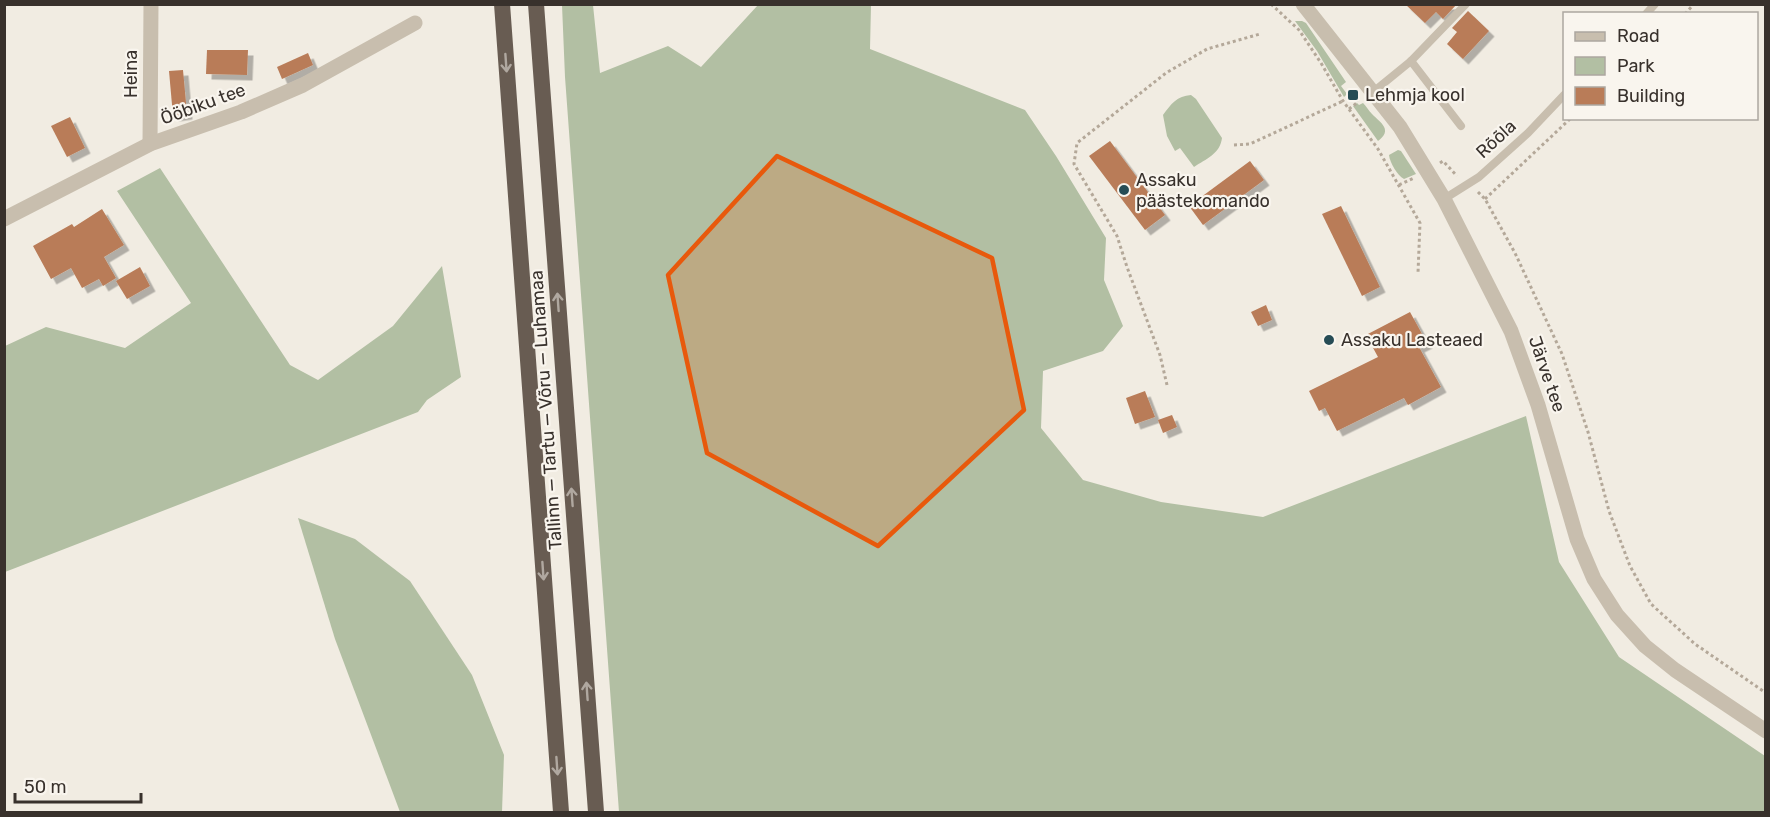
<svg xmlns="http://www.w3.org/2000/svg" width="1770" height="817" font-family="Rubik,sans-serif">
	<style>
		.green { fill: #b2bfa3 }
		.building { fill: #b97c58; filter: url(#shadow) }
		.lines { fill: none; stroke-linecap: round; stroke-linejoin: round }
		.path { stroke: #b4a899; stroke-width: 3; stroke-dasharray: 3 3; stroke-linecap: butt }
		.service { stroke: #c8beae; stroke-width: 8 }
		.minor { stroke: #c8beae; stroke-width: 15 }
		.tertiary { stroke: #c8beae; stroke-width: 15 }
		.trunk { stroke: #685c52; stroke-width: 16 }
		.oneway { stroke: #b0a8a0 }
		.marked { fill: #e8590c; fill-opacity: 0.2; stroke: #e8590c; stroke-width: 4.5; stroke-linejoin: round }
		.poi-dot { fill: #264c55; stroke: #f9f5ee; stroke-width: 2 }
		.labels { text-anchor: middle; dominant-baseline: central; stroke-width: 4.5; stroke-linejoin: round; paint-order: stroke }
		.street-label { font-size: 18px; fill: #38312c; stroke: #f9f5ee }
		.poi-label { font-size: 18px; fill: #38312c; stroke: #f9f5ee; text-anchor: start }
	</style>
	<defs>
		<filter id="shadow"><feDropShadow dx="5.5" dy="5.5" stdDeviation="0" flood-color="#0004"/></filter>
	</defs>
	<rect width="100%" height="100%" fill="#f1ece2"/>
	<g class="green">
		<polygon points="562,5 593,5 600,73 668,46 701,67 758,5 871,5 870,49 1025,110 1056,156 1106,238 1104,280 1123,326 1103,351 1043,371 1041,428 1083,480 1161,502 1263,517 1526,416 1559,562 1619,657 1765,756 1765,812 619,812 565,77"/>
		<polygon points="1295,21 1302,21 1306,23 1346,82 1341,86 1347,94 1344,97 1317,51"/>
		<path d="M1191 95 1196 99 1222 138C1220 154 1206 159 1194 167L1180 148 1175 151 1167 136 1163 115C1171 104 1177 96 1191 95Z"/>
		<path d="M1357 103 1359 105 1363 103C1366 106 1369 111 1372 114 1381 123 1393 130 1378 141L1353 106Z"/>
		<path d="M1398 150 1401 151 1416 174 1404 179C1397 175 1390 163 1389 155Z"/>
		<polygon points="160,168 290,365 318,380 393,326 442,266 461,377 427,400 418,412 5,572 5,346 46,327 125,348 191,303 117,191"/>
		<polygon points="298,518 355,539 410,581 472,675 504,755 502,812 400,812 335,639"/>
	</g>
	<g class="building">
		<polygon points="1405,4 1457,4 1443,19 1436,12 1425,23"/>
		<polygon points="1468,11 1489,31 1463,59 1447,44 1457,32 1452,28"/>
		<polygon points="207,50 248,50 247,75 206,74"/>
		<polygon points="308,53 313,65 282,79 277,67"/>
		<polygon points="183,70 187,114 173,116 169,71"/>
		<polygon points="70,117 85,148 67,157 51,126"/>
		<polygon points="1110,141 1165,215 1145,230 1089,156"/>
		<polygon points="1250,161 1264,180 1203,225 1189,206"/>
		<polygon points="1341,206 1380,287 1362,296 1322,214"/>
		<polygon points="102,209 124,245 104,257 116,278 103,286 99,279 82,288 71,268 51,279 33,246 72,224 74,227"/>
		<polygon points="140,267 150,286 127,299 116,281"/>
		<polygon points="1266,305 1272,320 1258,326 1251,312"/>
		<polygon points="1410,312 1427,343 1419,347 1441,387 1408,405 1404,398 1337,431 1325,408 1319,411 1309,391 1378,357 1366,335"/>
		<polygon points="1145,391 1155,417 1135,424 1126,398"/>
		<polygon points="1172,415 1177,427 1163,433 1158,420"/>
	</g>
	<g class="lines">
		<g class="path">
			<polyline points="1271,4 1299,30 1321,63 1343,101 1378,149 1420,223 1418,273"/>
			<polyline points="1685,14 1694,4"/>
			<polyline points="1349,109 1358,102 1357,100"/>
			<polyline points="1234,145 1250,144 1343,101"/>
			<polyline points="1440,163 1443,161 1457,176"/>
			<polyline points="1399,185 1414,178"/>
			<polyline points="1478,192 1485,199 1515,253 1562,354 1588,432 1609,511 1630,566 1651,604 1695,644 1766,693"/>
			<polyline points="1485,199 1571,118"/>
			<polyline points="1167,385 1160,355 1127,267 1117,236 1074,164 1077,143 1166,73 1207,49 1260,34"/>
		</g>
		<g class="service">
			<polyline points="1646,14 1655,4"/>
			<polyline points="1411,61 1461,126"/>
			<polyline points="1373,92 1411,61 1466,4"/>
			<polyline points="1444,199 1479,177 1528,133 1564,95"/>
		</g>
		<g class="minor">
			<polyline points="150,144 151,4"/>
			<polyline points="4,219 150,144 241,112 303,85 415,23"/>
		</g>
		<polyline class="tertiary" points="1303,4 1400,127 1444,199 1511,331 1538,405 1577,539 1594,579 1617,615 1645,646 1675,670 1766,731"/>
		<g class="trunk">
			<polyline points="502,4 561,812"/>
			<polyline points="536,4 596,812"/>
		</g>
	</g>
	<defs><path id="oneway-shaft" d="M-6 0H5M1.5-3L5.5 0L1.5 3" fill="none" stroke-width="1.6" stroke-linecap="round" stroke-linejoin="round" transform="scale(1.5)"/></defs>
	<g class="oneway">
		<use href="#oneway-shaft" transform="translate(506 63) rotate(86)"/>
		<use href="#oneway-shaft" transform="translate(558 302) rotate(-94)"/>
		<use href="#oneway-shaft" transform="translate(572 497) rotate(-94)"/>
		<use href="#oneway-shaft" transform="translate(543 571) rotate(86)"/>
		<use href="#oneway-shaft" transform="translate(587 691) rotate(-94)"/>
		<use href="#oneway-shaft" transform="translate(557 766) rotate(86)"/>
	</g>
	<path class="marked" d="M777 156 992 258 1024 410 878 546 707 453 668 275Z"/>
	<g class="poi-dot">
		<rect x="1347" y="89" width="12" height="12" rx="3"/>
		<circle cx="1124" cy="190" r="6"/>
		<circle cx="1329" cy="340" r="6"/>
	</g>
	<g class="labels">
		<g class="street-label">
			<text transform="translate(131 74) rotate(-90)">Heina</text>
			<text transform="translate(203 104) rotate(-20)">Ööbiku tee</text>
			<text transform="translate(1496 139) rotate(-43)">Rõõla</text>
			<text transform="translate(1547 374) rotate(71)">Järve tee</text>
			<text transform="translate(546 410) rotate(-94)">Tallinn — Tartu — Võru — Luhamaa</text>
		</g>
		<g class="poi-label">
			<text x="1365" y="95">Lehmja kool</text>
			<text x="1136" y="180">Assaku<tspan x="1136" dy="21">päästekomando</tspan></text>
			<text x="1341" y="340">Assaku Lasteaed</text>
		</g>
	</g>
	<rect width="1770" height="817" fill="none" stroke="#38312c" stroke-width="12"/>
	<rect x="1563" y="12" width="195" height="108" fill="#f9f5ee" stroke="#aca7a0" stroke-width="1.5"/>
	<rect x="1575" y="32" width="30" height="9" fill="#c8beae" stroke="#aca7a0" stroke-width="1.5"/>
	<text x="1617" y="42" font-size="18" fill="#38312c">Road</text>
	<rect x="1575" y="57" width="30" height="18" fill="#b2bfa3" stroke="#aca7a0" stroke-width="1.5"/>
	<text x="1617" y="72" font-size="18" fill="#38312c">Park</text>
	<rect x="1575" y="87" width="30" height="18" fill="#b97c58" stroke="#aca7a0" stroke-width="1.5"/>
	<text x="1617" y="102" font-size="18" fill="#38312c">Building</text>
	<path d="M15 793v9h126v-9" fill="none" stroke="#38312c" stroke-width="3"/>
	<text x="24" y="793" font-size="18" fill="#38312c" stroke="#f9f5ee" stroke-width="4.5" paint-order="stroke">50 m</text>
</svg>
